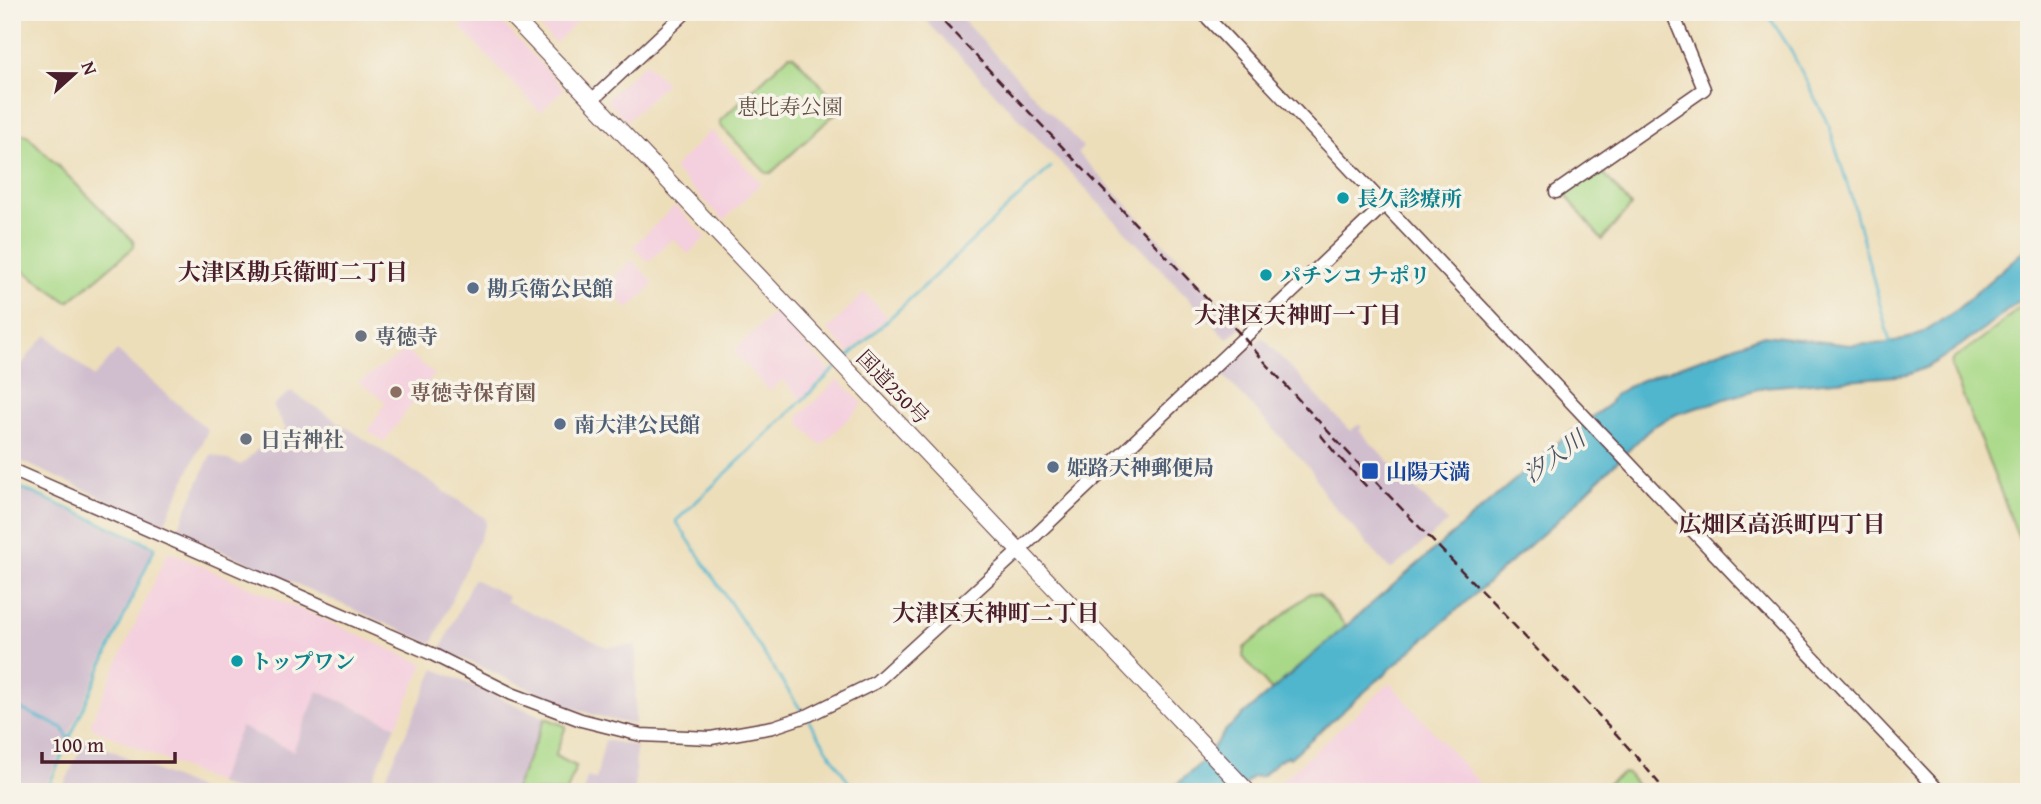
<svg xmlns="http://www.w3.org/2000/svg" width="2041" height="804" font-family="'Gentium Book Plus','Noto Serif JP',serif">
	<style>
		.built { fill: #f4cfde }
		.industrial { fill: #d0bdce }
		.green { fill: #a9d988; stroke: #7a7c5a; stroke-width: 2 }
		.water { fill: #50b6ce; stroke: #4d6a7c; stroke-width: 2 }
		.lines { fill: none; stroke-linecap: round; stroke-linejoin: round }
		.stream { stroke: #50b6ce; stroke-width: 2.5 }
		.secondary-casing { stroke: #623c40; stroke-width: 15 }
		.highway-casing { stroke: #623c40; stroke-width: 18 }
		.secondary { stroke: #fff; stroke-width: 12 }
		.highway { stroke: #fff; stroke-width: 16 }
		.rail { stroke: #4a1f2b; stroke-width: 2.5; stroke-dasharray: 10 5; stroke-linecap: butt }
		.culture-dot { fill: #0f9aa8; stroke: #f7f3e8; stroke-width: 2.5 }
		.service-dot { fill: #5c6f8a; stroke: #f7f3e8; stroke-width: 2.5 }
		.worship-dot { fill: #6b7280; stroke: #f7f3e8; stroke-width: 2.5 }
		.education-dot { fill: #8d6e63; stroke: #f7f3e8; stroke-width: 2.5 }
		.transit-dot { fill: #1a4fb4; stroke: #f7f3e8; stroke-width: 2.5 }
		.labels { text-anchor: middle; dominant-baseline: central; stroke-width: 7; stroke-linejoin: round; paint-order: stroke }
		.park-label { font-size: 21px; fill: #624e42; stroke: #f7f3e8 }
		.culture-label { font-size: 21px; font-weight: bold; fill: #0d838f; stroke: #f7f3e8; text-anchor: start }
		.service-label { font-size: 21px; font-weight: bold; fill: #4e5e75; stroke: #f7f3e8; text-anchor: start }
		.worship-label { font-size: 21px; font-weight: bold; fill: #5b616d; stroke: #f7f3e8; text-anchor: start }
		.street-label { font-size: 21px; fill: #4a1f2b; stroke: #f7f3e8 }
		.education-label { font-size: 21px; font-weight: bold; fill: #785e54; stroke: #f7f3e8; text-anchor: start }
		.transit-label { font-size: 21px; font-weight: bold; fill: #164399; stroke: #f7f3e8; text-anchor: start }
		.neighbourhood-label { font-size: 23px; font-weight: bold; fill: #4a1f2b; stroke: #f7f3e8 }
		.water-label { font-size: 23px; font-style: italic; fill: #4c5464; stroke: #f7f3e8 }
	</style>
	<rect width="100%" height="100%" fill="#f7f3e8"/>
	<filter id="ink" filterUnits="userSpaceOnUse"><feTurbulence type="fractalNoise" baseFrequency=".0143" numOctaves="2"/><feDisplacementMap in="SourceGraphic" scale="14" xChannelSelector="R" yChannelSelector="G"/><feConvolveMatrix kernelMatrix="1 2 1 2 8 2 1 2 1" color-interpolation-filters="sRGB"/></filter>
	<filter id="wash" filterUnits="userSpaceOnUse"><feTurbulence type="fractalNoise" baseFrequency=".00686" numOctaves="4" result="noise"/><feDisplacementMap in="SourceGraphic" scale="28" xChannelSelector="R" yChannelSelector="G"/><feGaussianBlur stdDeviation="1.57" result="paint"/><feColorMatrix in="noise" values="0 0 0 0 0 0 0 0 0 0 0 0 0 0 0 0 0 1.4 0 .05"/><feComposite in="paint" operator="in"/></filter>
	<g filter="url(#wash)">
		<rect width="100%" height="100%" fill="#eddeba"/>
		<g class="built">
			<polygon points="476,12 492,12 564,89 540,112 460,27"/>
			<polygon points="526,12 587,12 555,43"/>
			<polygon points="644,64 647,64 666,83 627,121 606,99"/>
			<polygon points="711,130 761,183 724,220 673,169"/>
			<polygon points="675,206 706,237 688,254 673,238 648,262 633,246"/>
			<polygon points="632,260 653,282 653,285 628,309 605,285"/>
			<polygon points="864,293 885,314 886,318 849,353 827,330"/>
			<polygon points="774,312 830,371 801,399 782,380 770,391 733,352"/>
			<polygon points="406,351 434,374 384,442 368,431 386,402 359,382"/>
			<polygon points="838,379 863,404 821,445 799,422 799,416"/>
			<polygon points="168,551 424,664 396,726 318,691 293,751 241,727 217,783 93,728 91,722"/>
			<polygon points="1390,683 1487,792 1275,792 1275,787"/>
		</g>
		<g class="industrial">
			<polygon points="918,12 955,12 1083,147 1078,153 1242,326 1227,339"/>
			<polygon points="47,335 94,377 117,351 208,430 164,525 12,457 12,379 30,353"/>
			<polygon points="1262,337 1350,431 1359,424 1362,428 1359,430 1365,437 1448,522 1392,569 1389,568 1325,496 1312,471 1222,374"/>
			<polygon points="291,391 485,518 486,524 432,644 177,531 211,454 241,465 259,448 286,429 273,406"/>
			<polygon points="12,486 153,548 43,792 12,792"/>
			<polygon points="473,579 508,596 506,601 607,647 636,645 635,725 603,718 566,705 441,649"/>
			<polygon points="435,669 545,718 514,792 379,792"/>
			<polygon points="318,691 396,726 367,792 237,792 217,783 241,727 293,751"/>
			<polygon points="88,740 205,792 61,792 84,741"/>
			<polygon points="605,740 636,746 635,792 583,792 587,777 596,779"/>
		</g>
		<g class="green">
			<polygon points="789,55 793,55 839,104 839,110 771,173 766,173 720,125 720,121"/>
			<polygon points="22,134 27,135 134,242 134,247 70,301 66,301 12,262 12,143"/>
			<polygon points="1601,170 1631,206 1602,240 1565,194"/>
			<polygon points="2029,299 2029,542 2025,543 2020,541 1951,366 1952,360 1994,330"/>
			<polygon points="1310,593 1319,594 1346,626 1273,692 1243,657 1244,648"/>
			<polygon points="545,718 566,726 555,756 576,766 567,792 514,792"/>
			<polygon points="1623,773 1628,774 1642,792 1595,792"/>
		</g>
		<polygon class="water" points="2029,246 2029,293 1983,330 1942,358 1927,367 1907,375 1764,387 1677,414 1652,427 1556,522 1290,758 1288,756 1278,761 1262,776 1252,777 1237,792 1168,792 1201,763 1226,730 1562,439 1608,405 1614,395 1637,382 1764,335 1850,345 1890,343 1916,336 1953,313"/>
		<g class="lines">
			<g class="stream">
				<polyline points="1766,12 1789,47 1829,126 1853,203 1891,346"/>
				<polyline points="846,359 1051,167"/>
				<polyline points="12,484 155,547 69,740"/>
				<polyline points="12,705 63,728 69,740 46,792"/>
				<polyline points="803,713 676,521 836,368"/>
				<polyline points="809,721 855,792"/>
			</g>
		</g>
	</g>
	<g filter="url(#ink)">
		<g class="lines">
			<defs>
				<g id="secondary">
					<polyline points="1202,12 1940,792"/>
					<polyline points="591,101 686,12"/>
					<polyline points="1556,192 1704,89 1672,12"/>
					<polyline points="12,470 432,654 512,694 581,720 641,735 711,738 773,727 809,715 876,682 1019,551 1384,205"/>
				</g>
				<polyline id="highway" points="508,12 1248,792"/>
			</defs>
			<use href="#secondary" class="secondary-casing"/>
			<use href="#highway" class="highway-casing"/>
			<use href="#secondary" class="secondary"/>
			<use href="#highway" class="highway"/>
			<g class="rail">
				<path d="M934 12 1244 338C1344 454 1455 561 1560 674 1596 712 1633 751 1666 792"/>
				<polyline points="1320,434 1335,453 1369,489"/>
			</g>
		</g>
	</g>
	<g class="culture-dot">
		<circle cx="1343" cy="198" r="7"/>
		<circle cx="1266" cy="275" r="7"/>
		<circle cx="237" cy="661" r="7"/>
	</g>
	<g class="service-dot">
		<circle cx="473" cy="288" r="7"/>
		<circle cx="560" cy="424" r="7"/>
		<circle cx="1053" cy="467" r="7"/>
	</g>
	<g class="worship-dot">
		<circle cx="361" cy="336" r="7"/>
		<circle cx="246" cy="439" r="7"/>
	</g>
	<circle class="education-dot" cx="396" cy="392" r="7"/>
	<rect class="transit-dot" x="1361" y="462" width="18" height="18" rx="3.5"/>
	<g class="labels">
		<g class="park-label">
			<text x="790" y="106">恵比寿公園</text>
		</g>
		<g class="culture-label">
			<text x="1357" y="198">長久診療所</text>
			<text x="1280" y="275">パチンコ ナポリ</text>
			<text x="251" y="661">トップワン</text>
		</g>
		<g class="service-label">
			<text x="487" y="288">勘兵衛公民館</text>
			<text x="574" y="424">南大津公民館</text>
			<text x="1067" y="467">姫路天神郵便局</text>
		</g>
		<g class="worship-label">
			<text x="375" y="336">専徳寺</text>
			<text x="260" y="439">日吉神社</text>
		</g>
		<g class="street-label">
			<text transform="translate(893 387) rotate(46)">国道250号</text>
		</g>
		<g class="education-label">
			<text x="410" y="392">専徳寺保育園</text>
		</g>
		<g class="transit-label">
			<text x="1386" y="471">山陽天満</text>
		</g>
		<g class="neighbourhood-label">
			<text x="293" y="271">大津区勘兵衛町二丁目</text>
			<text x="1298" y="314">大津区天神町一丁目</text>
			<text x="1782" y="523">広畑区高浜町四丁目</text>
			<text x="996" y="612">大津区天神町二丁目</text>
		</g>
		<g class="water-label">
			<text transform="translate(1554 456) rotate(-36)">汐入川</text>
		</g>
	</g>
	<rect width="2041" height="804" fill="none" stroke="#f7f3e8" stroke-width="42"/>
	<g transform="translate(74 74) rotate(69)" stroke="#f7f3e8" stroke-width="5" paint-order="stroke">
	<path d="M0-5L12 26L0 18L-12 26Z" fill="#4a1f2b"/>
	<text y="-10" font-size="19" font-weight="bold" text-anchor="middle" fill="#4a1f2b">N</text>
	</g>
	<path d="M42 752v10h133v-10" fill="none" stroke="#4a1f2b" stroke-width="3.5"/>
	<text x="52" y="752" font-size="21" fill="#4a1f2b" stroke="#f7f3e8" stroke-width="5" paint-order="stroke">100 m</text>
</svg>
